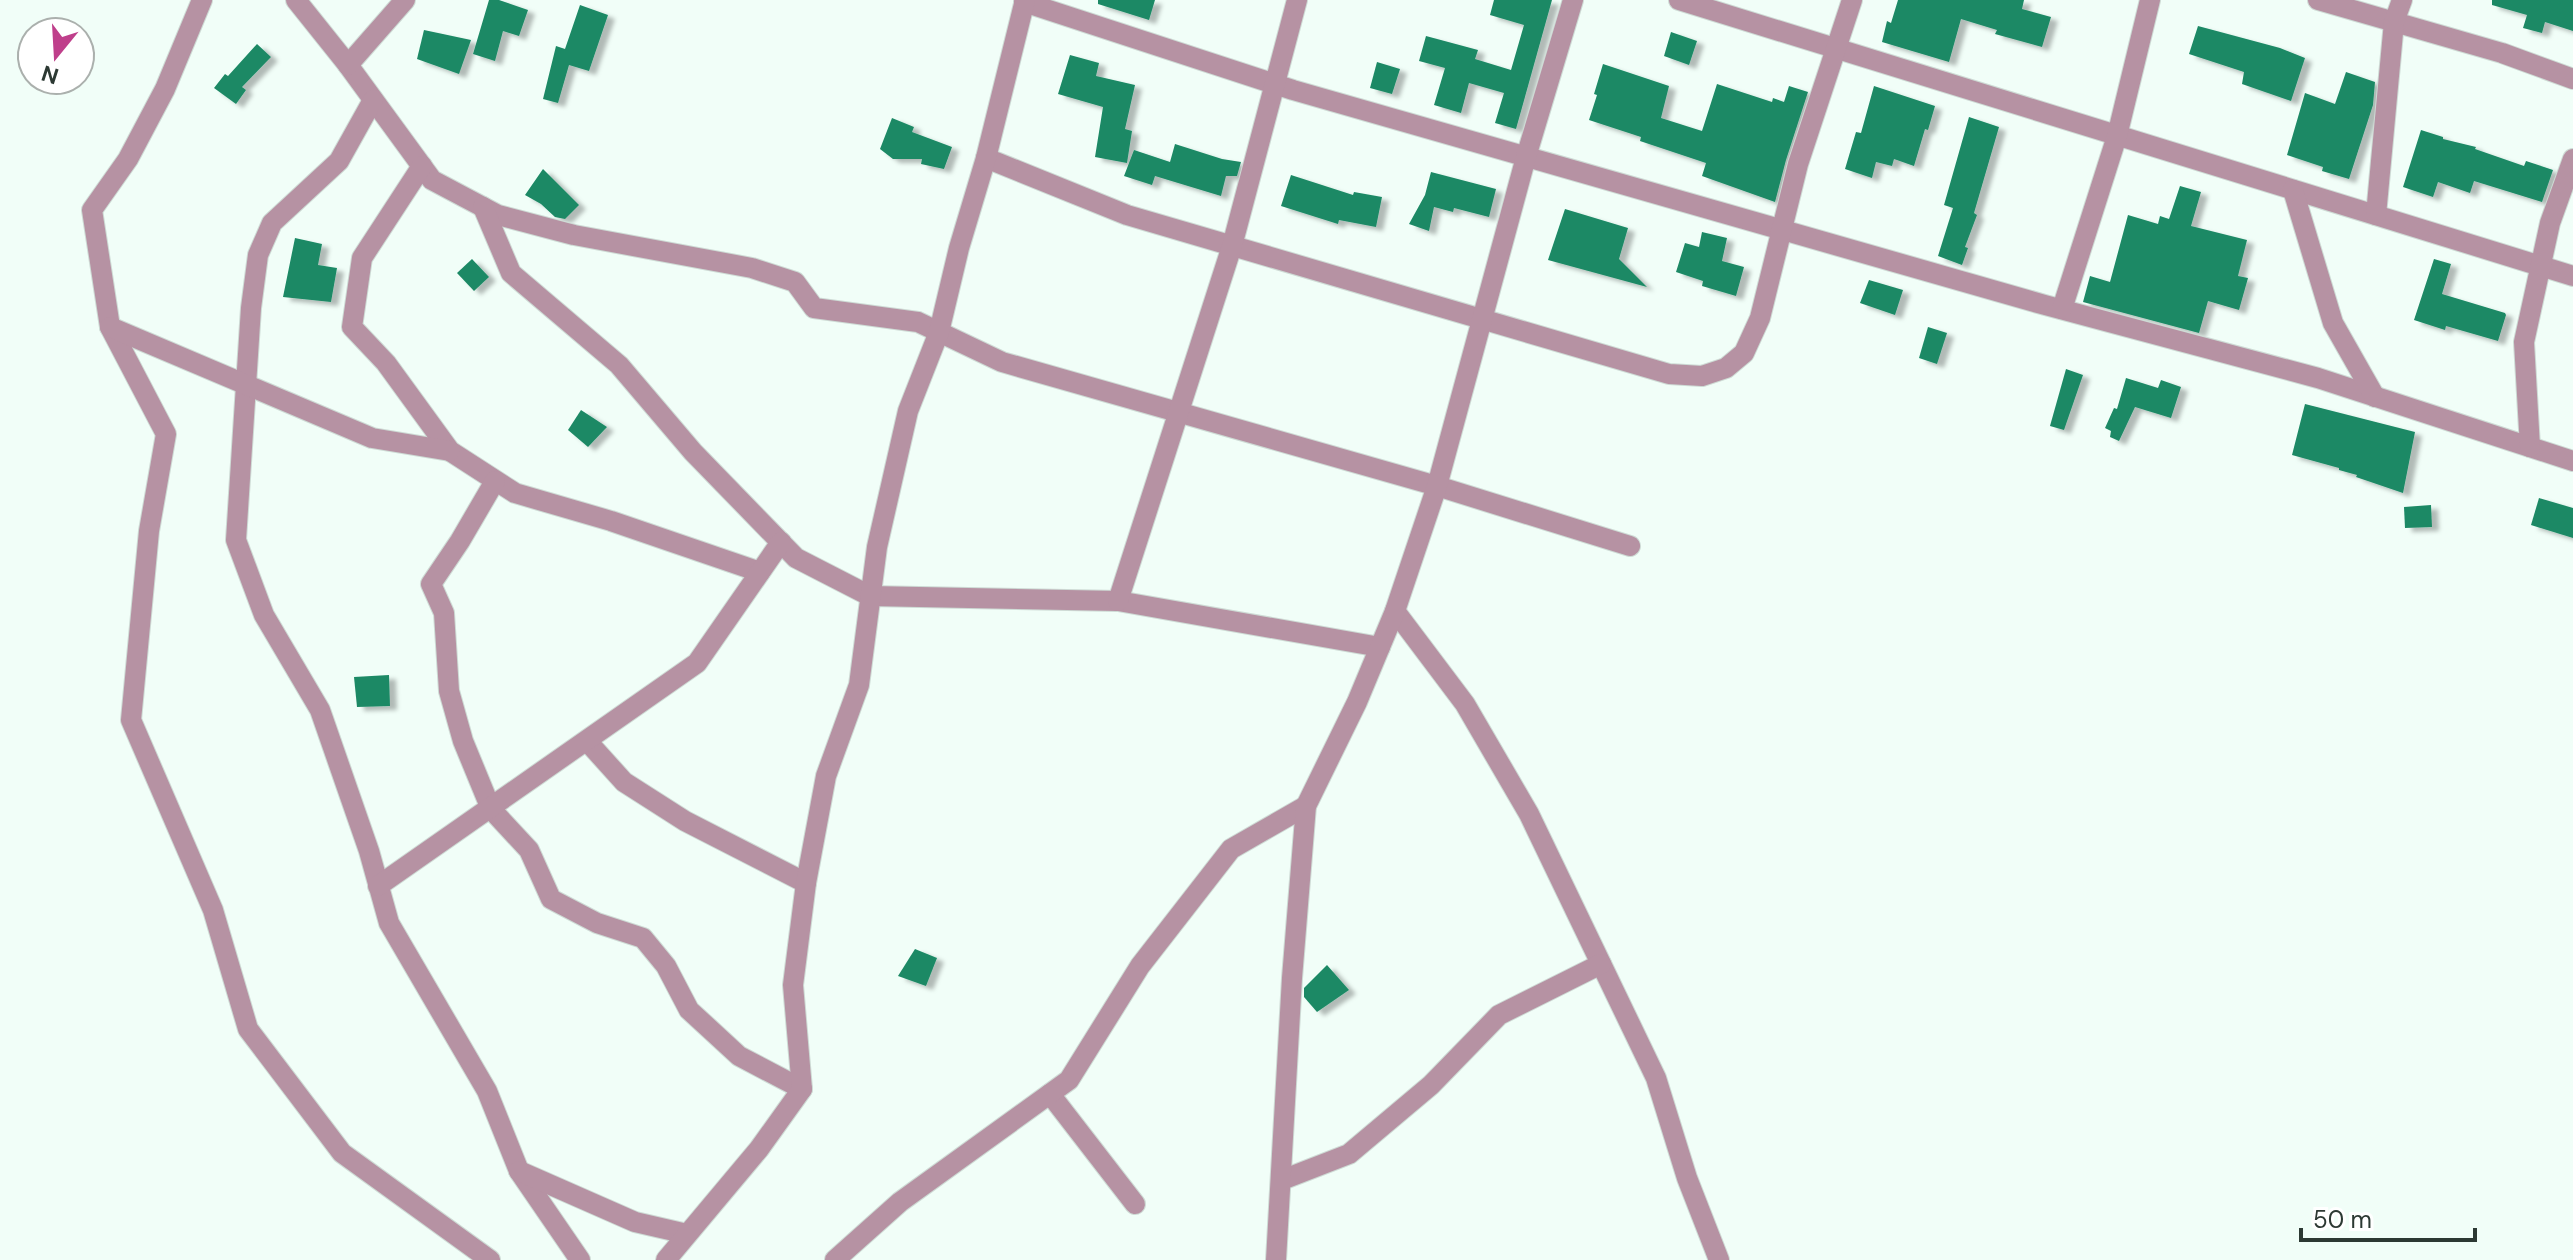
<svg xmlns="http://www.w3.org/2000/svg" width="2573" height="1260" font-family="'DM Sans',sans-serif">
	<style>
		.building { fill: #1c8965; filter: url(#shadow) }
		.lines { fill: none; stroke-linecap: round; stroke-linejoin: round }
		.minor-casing { stroke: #cedbd5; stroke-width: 22 }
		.minor { stroke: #b692a3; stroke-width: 20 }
	</style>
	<defs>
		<filter id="shadow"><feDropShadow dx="7" dy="4" stdDeviation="2" flood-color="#0004"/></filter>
	</defs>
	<rect width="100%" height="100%" fill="#f1fef8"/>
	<g class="building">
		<polygon points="489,0 499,0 528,10 519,36 503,31 495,61 473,54"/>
		<polygon points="1098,0 1155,0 1149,20 1098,4"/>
		<polygon points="1494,0 1552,0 1516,129 1495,123 1504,93 1469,83 1461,113 1434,105 1445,68 1419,61 1426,36 1478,50 1475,59 1511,70 1524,25 1490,15"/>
		<polygon points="1898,0 2024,0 2022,9 2051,17 2042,47 1995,34 1997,30 1961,19 1949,62 1882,42 1887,21 1891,23"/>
		<polygon points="2492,0 2573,0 2573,31 2545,22 2542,33 2523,28 2527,15 2492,5"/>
		<polygon points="580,5 608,15 589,71 569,65 558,103 543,99 556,46 565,49"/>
		<polygon points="2198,26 2280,48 2305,58 2291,101 2242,84 2244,72 2189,54"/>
		<polygon points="424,30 471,40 459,74 417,59"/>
		<polygon points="1671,32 1697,41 1689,65 1664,56"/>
		<polygon points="257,44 271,57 242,87 246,90 236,104 214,88 225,74 228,76"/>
		<polygon points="1070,55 1099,63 1096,76 1135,85 1125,129 1132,131 1127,163 1095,157 1103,107 1058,94"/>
		<polygon points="1377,62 1400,69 1392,94 1370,88"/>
		<polygon points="1603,64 1669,86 1661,118 1702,131 1717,84 1772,102 1773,98 1784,102 1789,86 1808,92 1786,160 1775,202 1702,176 1706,163 1640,141 1641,137 1589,120 1597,95 1594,94"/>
		<polygon points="2346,72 2375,82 2373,105 2349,179 2322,171 2323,167 2287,155 2305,93 2335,104"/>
		<polygon points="1874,86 1935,106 1928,130 1925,129 1914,166 1894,159 1892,166 1876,162 1872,178 1845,169 1856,132 1861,133"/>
		<polygon points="1969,117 1999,127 1974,213 1977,215 1965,247 1968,248 1962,265 1938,256 1953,208 1944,205"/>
		<polygon points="892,118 914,127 912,132 952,147 944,169 921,164 922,159 893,159 880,149"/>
		<polygon points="2421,130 2443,137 2443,139 2476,147 2475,149 2524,166 2526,161 2553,170 2542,202 2474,181 2470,193 2438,182 2433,197 2403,187"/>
		<polygon points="1175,144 1222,159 1241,162 1237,176 1226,176 1221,196 1155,176 1152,185 1124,176 1134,150 1170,162"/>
		<polygon points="543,169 579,205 565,219 555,217 541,204 525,195"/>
		<polygon points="1431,172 1496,189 1489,217 1454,208 1453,212 1434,207 1429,231 1409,224 1425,195"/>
		<polygon points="1291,175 1353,195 1354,192 1382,197 1376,227 1339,220 1338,224 1281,206"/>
		<polygon points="2180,186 2201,192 2191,226 2247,240 2238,276 2248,278 2239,310 2208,301 2199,333 2083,302 2090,276 2110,282 2128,215 2158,224 2160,216 2169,219"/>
		<polygon points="1565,209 1628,228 1619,259 1647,287 1548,260"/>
		<polygon points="1702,232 1727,238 1722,261 1744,267 1736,296 1702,286 1703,281 1676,272 1685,243 1699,247"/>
		<polygon points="295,238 322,244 318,265 337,268 331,302 283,297"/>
		<polygon points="472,259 489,277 474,291 457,273"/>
		<polygon points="2434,259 2451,264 2442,294 2505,313 2506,315 2498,341 2446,326 2445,330 2414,320"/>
		<polygon points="1869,280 1903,290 1895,315 1860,303"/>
		<polygon points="1928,327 1947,333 1937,364 1919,358"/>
		<polygon points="2066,369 2083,375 2064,430 2050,426"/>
		<polygon points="2126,378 2158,388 2161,380 2181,387 2171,418 2135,407 2119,441 2110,437 2111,431 2105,428 2114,408 2117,409"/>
		<polygon points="2305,404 2415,432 2403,493 2356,477 2357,475 2339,470 2339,468 2292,455"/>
		<polygon points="581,410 607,427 588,447 568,430"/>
		<polygon points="2539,498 2573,508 2573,538 2531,525"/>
		<polygon points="2431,505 2432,527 2405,528 2404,507"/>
		<polygon points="389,675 390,706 357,707 354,677"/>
		<polygon points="915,949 937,958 926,986 898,976"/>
		<polygon points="1327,965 1349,990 1317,1012 1304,997 1304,988"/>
	</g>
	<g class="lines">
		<defs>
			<g id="minor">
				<polyline points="202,0 165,89 128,159 92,210 110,327 166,434 149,531 131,720 213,910 248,1029 342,1153 490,1260"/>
				<polyline points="296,0 348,65 432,180 498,215 574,235 752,268 795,282 814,308 918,322 1002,362 1437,486 1630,546"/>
				<polyline points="1679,0 2573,276"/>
				<polyline points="2318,0 2502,53 2573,79"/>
				<polyline points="1024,2 1293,90 2045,305 2318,378 2573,461"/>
				<polyline points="348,65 405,0"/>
				<polyline points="373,100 339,161 272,223 258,255 251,308 236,540 264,615 320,710 369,851 389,923 487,1091 519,1171 580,1260"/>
				<polyline points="986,158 1127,215 1669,374 1702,376 1726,368 1744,353 1760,318 1798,164 1852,0"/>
				<polyline points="422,166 362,258 352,327 386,363 450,451 515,493 611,521 760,572"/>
				<polyline points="2293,190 2333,323 2375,397"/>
				<polyline points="483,207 511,273 619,365 693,452 796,558 870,596 1118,601 1380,647"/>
				<polyline points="2376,215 2394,22 2402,0"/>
				<polyline points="2062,309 2117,136 2150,0"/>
				<polyline points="110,327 372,438 450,451"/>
				<polyline points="2530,447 2524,342 2550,223 2573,159"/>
				<polyline points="495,481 460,541 431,584 444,613 449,691 463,741 491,809 529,850 551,899 597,923 643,938 666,966 689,1010 739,1056 802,1089"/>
				<polyline points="1118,601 1232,246 1297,0"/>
				<polyline points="1395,611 1465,704 1529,814 1656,1078 1687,1178 1719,1260"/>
				<polyline points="587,741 624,782 685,821 806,883"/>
				<polyline points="378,886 697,663 781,542"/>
				<polyline points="1050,1094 1135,1204"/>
				<polyline points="519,1171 635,1222 687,1234"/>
				<polyline points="1282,1180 1349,1154 1431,1085 1499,1015 1601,964"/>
				<polyline points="666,1260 759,1149 802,1089 793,985 806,883 826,776 859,685 877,547 908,411 939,332 959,248 986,158 1025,0"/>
				<polyline points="835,1260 900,1202 1069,1080 1140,966 1231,849 1306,806"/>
				<polyline points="1276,1260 1292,978 1306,806 1357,702 1395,611 1437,486 1526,157 1573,0"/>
			</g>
		</defs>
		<use href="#minor" class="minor-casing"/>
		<use href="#minor" class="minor"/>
	</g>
	<g transform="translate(56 56) rotate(198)"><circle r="38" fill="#ffffff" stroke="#abb0ad" stroke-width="2"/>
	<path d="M0-6L14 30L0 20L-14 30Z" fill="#bf3f8b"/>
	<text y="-12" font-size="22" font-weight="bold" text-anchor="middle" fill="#2c3933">N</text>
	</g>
	<path d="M2301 1228v12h174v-12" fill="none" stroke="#2c3933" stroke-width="4"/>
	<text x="2313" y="1228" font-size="24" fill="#2c3933" stroke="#ffffff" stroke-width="6" paint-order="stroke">50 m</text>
</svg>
